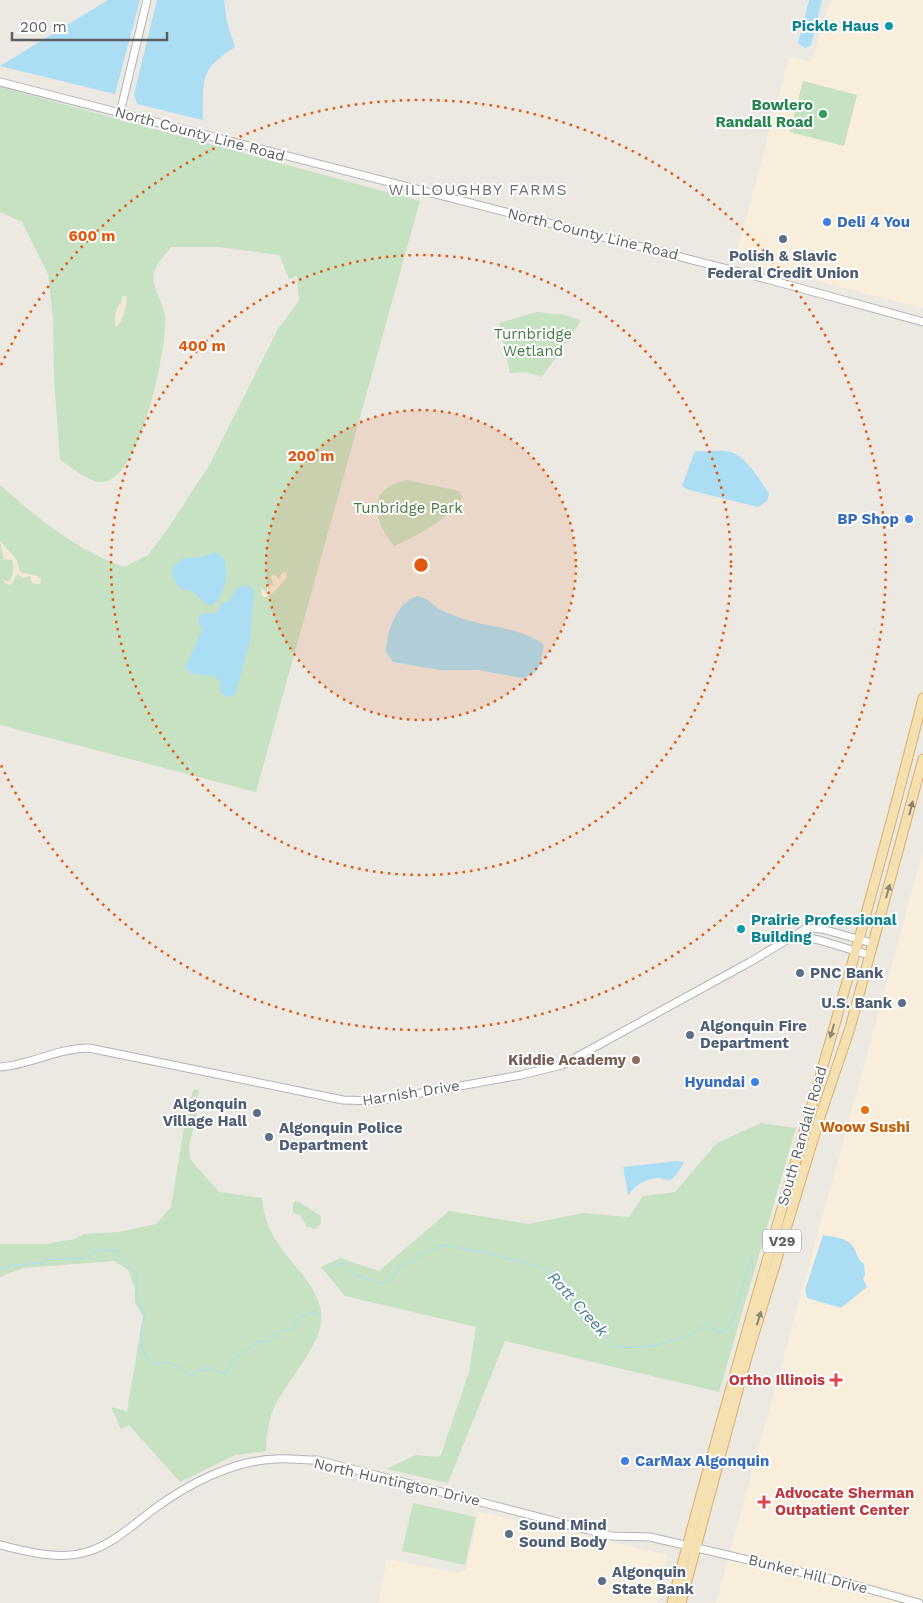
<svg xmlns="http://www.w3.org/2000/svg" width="923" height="1603" font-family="'Work Sans',sans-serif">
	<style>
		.commercial { fill: #f9eedb }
		.green { fill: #c7e1c3 }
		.sand { fill: #f5e9d5 }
		.water { fill: #abdef4 }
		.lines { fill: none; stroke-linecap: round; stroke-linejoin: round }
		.stream { stroke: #abdef4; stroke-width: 1 }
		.minor-casing { stroke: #b0b4b7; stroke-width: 9 }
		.major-casing { stroke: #dfae69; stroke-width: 11 }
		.minor { stroke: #fff; stroke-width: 7 }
		.major { stroke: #f4e0b0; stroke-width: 9 }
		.oneway { fill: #898679 }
		.ring { fill: none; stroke: #e15910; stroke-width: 2.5; stroke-dasharray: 2.5 5 }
		.culture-dot { fill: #0f9aa8; stroke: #fff; stroke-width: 2 }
		.leisure-dot { fill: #2e9e5b; stroke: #fff; stroke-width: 2 }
		.shop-dot { fill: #3f7fe0; stroke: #fff; stroke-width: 2 }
		.service-dot { fill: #5c6f8a; stroke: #fff; stroke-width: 2 }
		.education-dot { fill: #8d6e63; stroke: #fff; stroke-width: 2 }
		.food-dot { fill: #e8710a; stroke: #fff; stroke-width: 2 }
		.health-dot { fill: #e0444e; stroke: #fff; stroke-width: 2 }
		.labels { text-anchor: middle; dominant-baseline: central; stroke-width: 4; stroke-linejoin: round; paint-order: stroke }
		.shield { fill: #fff; stroke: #8c8f91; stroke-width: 1 }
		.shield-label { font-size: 14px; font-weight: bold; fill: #5b5f62 }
		.culture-label { font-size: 15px; font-weight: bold; fill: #0d838f; stroke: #fff; text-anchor: end }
		.leisure-label { font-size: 15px; font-weight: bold; fill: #27864d; stroke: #fff; text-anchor: end }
		.street-label { font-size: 15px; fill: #5b5f62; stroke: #fff }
		.shop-label { font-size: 15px; font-weight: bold; fill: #366cbe; stroke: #fff; text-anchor: start }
		.service-label { font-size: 15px; font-weight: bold; fill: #4e5e75; stroke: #fff; text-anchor: start }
		.park-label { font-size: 15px; fill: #457d3f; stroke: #fff }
		.education-label { font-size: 15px; font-weight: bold; fill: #785e54; stroke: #fff; text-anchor: end }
		.food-label { font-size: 15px; font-weight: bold; fill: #c56008; stroke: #fff }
		.health-label { font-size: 15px; font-weight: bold; fill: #be3a42; stroke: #fff; text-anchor: end }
		.neighbourhood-label { font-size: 16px; letter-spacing: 1px; fill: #6c7174; stroke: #fff }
		.water-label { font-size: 16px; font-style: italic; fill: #487c9b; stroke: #fff }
		.centre { fill: #e15910; stroke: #fff; stroke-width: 2.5 }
		.ring-label { font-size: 15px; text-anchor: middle; font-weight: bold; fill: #e15910; stroke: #fff; stroke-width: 4; stroke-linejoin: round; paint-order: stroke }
	</style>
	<rect width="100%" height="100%" fill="#ece9e3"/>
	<g class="commercial">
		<polygon points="831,0 923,0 923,308 735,260 789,57 811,62"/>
		<polygon points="923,851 923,1603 716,1603"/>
		<polygon points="479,1512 668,1555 657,1603 378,1603 387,1559 456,1573 466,1570"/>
	</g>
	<g class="green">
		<polygon points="803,81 857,95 844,146 790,132"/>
		<path d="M0 87 420 201 256 792 0 725V485C40 520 73 548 124 567L148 555 167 530 210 464 278 329 299 301 297 276 289 279 279 255 219 247H171C166 254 156 264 154 272 151 289 163 300 165 316 168 347 140 478 104 482 89 483 73 468 60 460L54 378 53 318 48 274 22 222 0 212Z"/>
		<polygon points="537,312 566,315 581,321 542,377 526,372 510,373 499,323"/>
		<path d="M407 480 459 491 463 497C445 521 421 534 394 546 373 520 365 489 407 480Z"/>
		<path d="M193 1090H199L196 1107 197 1114 189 1146 190 1159 219 1192 262 1198C266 1253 312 1268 321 1311 328 1341 282 1384 272 1413 268 1424 266 1439 266 1451L235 1455 180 1482 129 1425 121 1429 111 1407 127 1411 143 1317 135 1303V1289L128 1270 115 1261 24 1268 0 1277V1244H45L75 1239 84 1234 118 1232 156 1224 171 1207 186 1116Z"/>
		<polygon points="761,1123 796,1128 719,1392 505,1341 448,1483 386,1469 416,1455 438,1457 441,1455 469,1372 476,1327 345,1296 321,1267 340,1258 379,1271 449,1211 529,1224 582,1213 629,1217 643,1196 675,1192 717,1143"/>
		<polygon points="295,1201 299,1202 321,1216 321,1224 316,1229 307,1227 300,1215 293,1213 293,1203"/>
		<polygon points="413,1503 476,1517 465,1565 402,1551"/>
	</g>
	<g class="sand">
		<path d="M126 295C129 301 122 324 116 327 113 321 116 307 121 303L122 297Z"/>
		<path d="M0 541 17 560 20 572 37 576 41 579 40 584 32 583 30 576 23 578 17 574 11 585 4 583V580L9 582C13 578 15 565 12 560L4 559Z"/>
		<polygon points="286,572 287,577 274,592 266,597 262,596 261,588 267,592 268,585 274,586 271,576 274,574 279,580 281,574"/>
	</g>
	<g class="water">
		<polygon points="108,0 140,0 115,94 0,66"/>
		<path d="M157 0H224L227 22 235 47C198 71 204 79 203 120L137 104 134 94Z"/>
		<polygon points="809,0 822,0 811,45 805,48 798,43"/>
		<path d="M695 451C707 452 720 449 731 452 746 457 761 481 769 494L767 501 758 507 689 490 682 486Z"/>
		<path d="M215 552 224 558C230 570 224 600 211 606 202 603 199 596 193 592 189 589 189 591 185 590 177 589 172 576 172 568L183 558 202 557Z"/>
		<polygon points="244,585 250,587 254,591 250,641 235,695 228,697 220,693 220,682 215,676 192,674 185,668 202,630 202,627 198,623 199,616 207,612 216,614 221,604 230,600 236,589"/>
		<path d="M417 596C427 597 431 604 439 609 444 612 451 614 456 616 484 628 520 626 544 645L540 665 535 673 523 678 477 670H440L393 662 386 652C387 632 395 604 417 596Z"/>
		<path d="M677 1161 684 1162C681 1167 678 1174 673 1178 668 1182 664 1178 658 1178 644 1179 636 1185 628 1195L623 1167Z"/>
		<path d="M823 1235C833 1237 849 1238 853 1247 858 1254 856 1258 864 1264L865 1275 863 1279 867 1287 841 1308 807 1298 805 1290Z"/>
	</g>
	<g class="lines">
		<g class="stream">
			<path d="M0 1267 5 1270 7 1266 43 1263 45 1260 87 1258 98 1249 117 1251C129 1273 143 1266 135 1296 137 1302 143 1307 144 1314 145 1319 142 1324 141 1330 139 1343 144 1359 156 1365 170 1359 178 1367 189 1375L198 1370 205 1371 207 1367 226 1374 232 1361 257 1342 269 1341 282 1331 292 1330 297 1319 309 1313 318 1314"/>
			<path d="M329 1270 331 1267 345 1263 355 1275 383 1284 393 1278 399 1267 442 1245 482 1252 545 1268 615 1346C640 1351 669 1343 692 1334 700 1330 703 1324 711 1322L713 1329 717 1332 725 1331 732 1322 752 1257"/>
		</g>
		<defs>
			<g id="minor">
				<polyline points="0,82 774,281 923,322"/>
				<polyline points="120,113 147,0"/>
				<polyline points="795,936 819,940 869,955"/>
				<path d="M0 1067C30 1065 58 1048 89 1048L343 1100 377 1101 521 1075 562 1065 750 962 807 928 822 929 872 943"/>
				<path d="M0 1545C30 1552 60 1561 90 1551 114 1543 134 1524 154 1509 188 1484 232 1461 275 1459 289 1458 304 1460 317 1460L612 1536 650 1537 847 1583 919 1603"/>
			</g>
			<g id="major">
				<path d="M672 1603C751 1300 847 1002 923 698"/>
				<polyline points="681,1603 745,1364 820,1117 850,1028 923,759"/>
			</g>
		</defs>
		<use href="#minor" class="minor-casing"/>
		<use href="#major" class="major-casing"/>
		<use href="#minor" class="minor"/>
		<use href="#major" class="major"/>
	</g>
	<defs><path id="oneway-solid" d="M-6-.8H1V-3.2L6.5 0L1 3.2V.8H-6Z" transform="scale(1.25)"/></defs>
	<g class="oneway">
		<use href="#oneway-solid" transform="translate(911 808) rotate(-76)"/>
		<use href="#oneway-solid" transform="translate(888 891) rotate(-74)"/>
		<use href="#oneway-solid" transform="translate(832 1031) rotate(106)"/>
		<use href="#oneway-solid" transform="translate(759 1318) rotate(-73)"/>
	</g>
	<circle cx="421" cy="565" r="155" fill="#e15910" fill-opacity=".12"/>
	<g class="ring">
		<circle cx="421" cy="565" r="155"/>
		<circle cx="421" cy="565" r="310"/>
		<path d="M1 365A465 465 0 1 1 1 765"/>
	</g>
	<g class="culture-dot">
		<circle cx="889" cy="26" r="5"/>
		<circle cx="741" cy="929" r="5"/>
	</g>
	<circle class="leisure-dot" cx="823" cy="114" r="5"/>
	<g class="shop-dot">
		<circle cx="827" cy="222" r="5"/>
		<circle cx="909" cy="519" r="5"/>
		<circle cx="755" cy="1082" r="5"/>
		<circle cx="625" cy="1461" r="5"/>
	</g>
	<g class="service-dot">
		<circle cx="783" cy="239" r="5"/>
		<circle cx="800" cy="973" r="5"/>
		<circle cx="902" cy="1003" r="5"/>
		<circle cx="690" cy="1035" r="5"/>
		<circle cx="257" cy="1113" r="5"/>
		<circle cx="269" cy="1137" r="5"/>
		<circle cx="509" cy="1534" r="5"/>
		<circle cx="602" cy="1581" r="5"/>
	</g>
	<circle class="education-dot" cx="636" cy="1060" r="5"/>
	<circle class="food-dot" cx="865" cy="1110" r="5"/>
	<g class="health-dot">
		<path d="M833.5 1372.5h5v5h5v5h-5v5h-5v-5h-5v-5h5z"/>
		<path d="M761.5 1494.5h5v5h5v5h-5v5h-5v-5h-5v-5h5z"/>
	</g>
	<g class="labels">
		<rect class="shield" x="763" y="1229.5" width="38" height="23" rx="4"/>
		<g class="shield-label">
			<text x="782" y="1241">V29</text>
		</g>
		<g class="culture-label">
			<text x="879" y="26">Pickle Haus</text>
			<text x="751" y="920" text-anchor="start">Prairie Professional<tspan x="751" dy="17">Building</tspan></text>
		</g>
		<g class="leisure-label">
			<text x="813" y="105">Bowlero<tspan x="813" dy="17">Randall Road</tspan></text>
		</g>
		<g class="street-label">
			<text transform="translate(200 134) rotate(15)">North County Line Road</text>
			<text transform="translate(593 234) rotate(14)">North County Line Road</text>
			<text transform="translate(411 1093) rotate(-9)">Harnish Drive</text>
			<text transform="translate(802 1136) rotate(-74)">South Randall Road</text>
			<text transform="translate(397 1482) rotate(13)">North Huntington Drive</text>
			<text transform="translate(808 1574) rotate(14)">Bunker Hill Drive</text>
		</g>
		<g class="shop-label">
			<text x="837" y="222">Deli 4 You</text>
			<text x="899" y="519" text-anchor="end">BP Shop</text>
			<text x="745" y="1082" text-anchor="end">Hyundai</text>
			<text x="635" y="1461">CarMax Algonquin</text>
		</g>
		<g class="service-label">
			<text x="783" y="256" text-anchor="middle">Polish &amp; Slavic<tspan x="783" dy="17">Federal Credit Union</tspan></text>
			<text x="810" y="973">PNC Bank</text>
			<text x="892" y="1003" text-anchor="end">U.S. Bank</text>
			<text x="700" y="1026">Algonquin Fire<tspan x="700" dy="17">Department</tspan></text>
			<text x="247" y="1104" text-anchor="end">Algonquin<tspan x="247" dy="17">Village Hall</tspan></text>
			<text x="279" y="1128">Algonquin Police<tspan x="279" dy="17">Department</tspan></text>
			<text x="519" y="1525">Sound Mind<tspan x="519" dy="17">Sound Body</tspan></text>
			<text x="612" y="1572">Algonquin<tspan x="612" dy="17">State Bank</tspan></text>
		</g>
		<g class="park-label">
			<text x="533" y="334">Turnbridge<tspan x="533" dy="17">Wetland</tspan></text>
			<text x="408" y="508">Tunbridge Park</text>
		</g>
		<g class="education-label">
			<text x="626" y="1060">Kiddie Academy</text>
		</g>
		<g class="food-label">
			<text x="865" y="1127">Woow Sushi</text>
		</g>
		<g class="health-label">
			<text x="825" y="1380">Ortho Illinois</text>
			<text x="775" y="1493" text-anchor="start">Advocate Sherman<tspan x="775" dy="17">Outpatient Center</tspan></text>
		</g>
		<g class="neighbourhood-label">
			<text x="478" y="189">WILLOUGHBY FARMS</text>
		</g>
		<g class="water-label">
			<text transform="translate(578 1304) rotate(48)">Ratt Creek</text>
		</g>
	</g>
	<circle cx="421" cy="565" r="8" class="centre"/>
	<g class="ring-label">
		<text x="92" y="241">600 m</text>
		<text x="202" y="351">400 m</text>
		<text x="311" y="461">200 m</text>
	</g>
	<path d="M12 32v8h155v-8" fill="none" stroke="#5b5f62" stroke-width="2.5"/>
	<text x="20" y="32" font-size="15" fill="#5b5f62" stroke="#ffffff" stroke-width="4" paint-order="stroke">200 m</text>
</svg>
